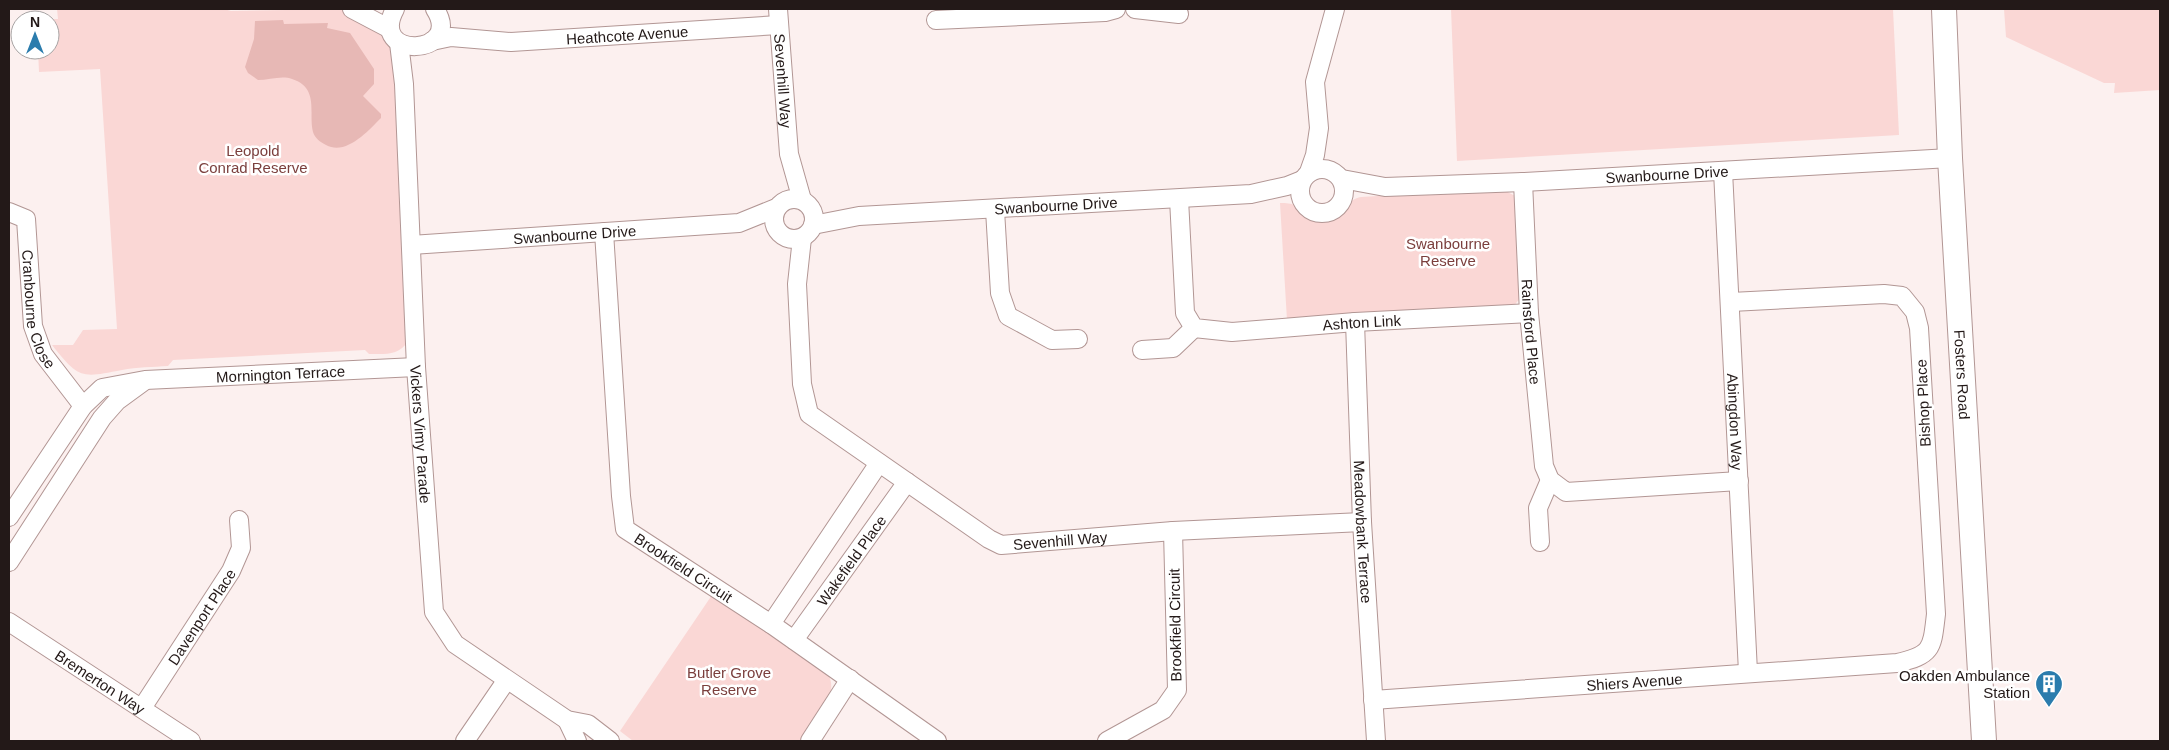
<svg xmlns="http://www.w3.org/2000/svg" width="2169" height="750" font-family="Helvetica,sans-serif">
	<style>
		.green { fill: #fad7d5 }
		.water { fill: #e7b8b5 }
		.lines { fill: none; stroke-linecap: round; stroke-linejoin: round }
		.street-casing { stroke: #b29694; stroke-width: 20 }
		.secondary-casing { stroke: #b29694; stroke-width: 26 }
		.street { stroke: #fff; stroke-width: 18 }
		.secondary { stroke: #fff; stroke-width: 24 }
		.labels { text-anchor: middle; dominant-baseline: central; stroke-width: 5; stroke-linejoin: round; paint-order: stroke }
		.street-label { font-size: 15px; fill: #231918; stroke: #fff }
		.park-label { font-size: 15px; fill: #7b3f3d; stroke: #fff }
		.poi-label { font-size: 15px; fill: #231918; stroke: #fff; text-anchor: end }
	</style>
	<rect width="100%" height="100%" fill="#fcf0ef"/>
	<g class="green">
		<path d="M57 9H224L231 11 351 9 365 12 395 45 408 341C399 356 385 354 369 354L365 350 173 360 168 366C153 367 137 367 122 370 81 378 79 379 52 345H73L83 330 117 329 100 69 39 72 38 50H50V20L37 19H58Z"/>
		<polygon points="1451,9 1893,9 1899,135 1457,161"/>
		<polygon points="2004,9 2160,9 2160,90 2114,93 2115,83 2104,83 2006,37"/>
		<path d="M1495 189H1502L1515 196 1520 298 1513 307 1287 320 1280 203C1286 203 1291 203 1296 206 1310 213 1319 225 1336 216 1347 210 1348 199 1361 197Z"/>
		<path d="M712 595 828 674C841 696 812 723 799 741H633L620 731Z"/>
	</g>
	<path class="water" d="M283 20 284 24 328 23 327 28 350 33 374 69V84L363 96 381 114V118C368 131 346 156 326 145 320 142 315 138 313 132 308 114 320 88 292 79 282 75 269 80 258 80L248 73 245 67 254 39 255 21Z"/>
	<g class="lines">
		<defs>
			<g id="street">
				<polyline points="352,9 390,29"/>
				<path d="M395 9C367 61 465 56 435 9"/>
				<path id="s1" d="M778 9 789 154 802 200"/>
				<polyline points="1135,9 1179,14"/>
				<polyline points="936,20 1105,12 1116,9"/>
				<path id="s2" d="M432 41 451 37 511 42 779 25"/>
				<path id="s3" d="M399 43 404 84 416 367 434 612 455 644 567 720 588 724 610 741"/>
				<circle cx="1322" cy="191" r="22"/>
				<path id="s4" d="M1723 171 1748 672"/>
				<polyline points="1309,172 1315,155 1319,128 1315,82 1335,9"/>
				<path id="s5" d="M1342 179 1385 187 1523 182 1950 158"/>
				<path id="s6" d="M1523 182 1529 313 1544 466 1550 480 1566 492 1739 481"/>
				<circle cx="794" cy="219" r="20"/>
				<path id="s7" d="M1179 199 1185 313 1194 328 1232 332 1355 322 1529 313"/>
				<polyline points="995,210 1000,293 1008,316 1052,340 1078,339"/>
				<path id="s8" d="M9 212 26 219 33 326 43 354 83 406"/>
				<path id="s9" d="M813 225 859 216 1251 194 1287 186 1302 180"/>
				<path id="s10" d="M604 232 621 496 625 529 771 624 937 741"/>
				<path id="s11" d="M802 238 797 284 802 384 809 414 989 539 1001 545 1173 531 1362 522"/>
				<path id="s12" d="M411 245 739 223 776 208"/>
				<path id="s13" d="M1355 322 1362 522 1376 741"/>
				<polyline points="1142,350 1173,348 1194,328"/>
				<path id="s14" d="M9 517 83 406 102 388 145 380 416 367"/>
				<polyline points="1540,542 1538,508 1550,480"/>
				<polyline points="9,562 102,418 117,401 143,382"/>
				<path id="s15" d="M9 622 191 741"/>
				<polyline points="771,624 879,463"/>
				<path id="s16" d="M794 640 907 482"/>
				<path id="s17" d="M1373 700 1897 663C1933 655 1932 648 1936 614L1919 328 1915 312 1902 296 1884 294 1731 302"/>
				<path id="s18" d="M142 708 231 571 241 548 239 520"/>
				<polyline points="567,720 577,741"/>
				<polyline points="465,741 506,681"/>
				<polyline points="810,741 850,679"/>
				<polyline points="1107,741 1163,710 1177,690 1173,531"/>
			</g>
			<g id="secondary">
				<path id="s19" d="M1944 9 1950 158 1984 741"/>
			</g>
		</defs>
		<use href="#street" class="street-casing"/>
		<use href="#secondary" class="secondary-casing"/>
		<use href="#street" class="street"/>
		<use href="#secondary" class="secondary"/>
	</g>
	<defs>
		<symbol id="building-pin" viewBox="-11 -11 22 30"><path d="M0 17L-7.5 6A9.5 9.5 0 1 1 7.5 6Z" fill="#2b7cad" stroke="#fff"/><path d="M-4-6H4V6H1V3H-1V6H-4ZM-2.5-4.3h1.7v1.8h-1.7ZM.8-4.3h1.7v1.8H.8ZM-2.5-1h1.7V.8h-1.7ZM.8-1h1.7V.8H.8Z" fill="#fff"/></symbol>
	</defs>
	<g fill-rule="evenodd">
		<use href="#building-pin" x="2033" y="668" width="32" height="43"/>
	</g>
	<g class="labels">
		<g class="street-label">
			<text stroke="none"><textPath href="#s2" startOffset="196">Heathcote Avenue</textPath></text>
			<text stroke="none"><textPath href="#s1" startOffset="72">Sevenhill Way</textPath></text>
			<text stroke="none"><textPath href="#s5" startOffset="326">Swanbourne Drive</textPath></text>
			<text stroke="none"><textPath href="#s9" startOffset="244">Swanbourne Drive</textPath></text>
			<text stroke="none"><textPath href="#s12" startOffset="164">Swanbourne Drive</textPath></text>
			<text stroke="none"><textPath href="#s8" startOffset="110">Cranbourne Close</textPath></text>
			<text stroke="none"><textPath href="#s7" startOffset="300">Ashton Link</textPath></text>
			<text stroke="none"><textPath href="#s6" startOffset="150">Rainsford Place</textPath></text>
			<text stroke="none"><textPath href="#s14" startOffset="339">Mornington Terrace</textPath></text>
			<text stroke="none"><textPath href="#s19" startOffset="366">Fosters Road</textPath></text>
			<text transform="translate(1923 403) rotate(-93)">Bishop Place</text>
			<text stroke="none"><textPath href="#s4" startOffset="251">Abingdon Way</textPath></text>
			<text stroke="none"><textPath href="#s3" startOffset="392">Vickers Vimy Parade</textPath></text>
			<text stroke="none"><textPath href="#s13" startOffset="210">Meadowbank Terrace</textPath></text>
			<text stroke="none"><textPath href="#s11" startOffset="469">Sevenhill Way</textPath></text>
			<text stroke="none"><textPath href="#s16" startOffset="98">Wakefield Place</textPath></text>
			<text stroke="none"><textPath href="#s10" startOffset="368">Brookfield Circuit</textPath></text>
			<text stroke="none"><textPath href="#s18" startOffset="109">Davenport Place</textPath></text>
			<text transform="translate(1175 625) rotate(-91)">Brookfield Circuit</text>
			<text stroke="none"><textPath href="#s15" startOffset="109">Bremerton Way</textPath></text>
			<text stroke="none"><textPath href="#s17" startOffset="262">Shiers Avenue</textPath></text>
		</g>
		<g class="park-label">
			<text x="253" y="150">Leopold<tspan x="253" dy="17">Conrad Reserve</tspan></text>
			<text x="1448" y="243">Swanbourne<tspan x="1448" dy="17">Reserve</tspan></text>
			<text x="729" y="672">Butler Grove<tspan x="729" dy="17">Reserve</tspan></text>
		</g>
		<g class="poi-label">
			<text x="2030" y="675">Oakden Ambulance<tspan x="2030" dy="17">Station</tspan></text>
		</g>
	</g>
	<rect width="2169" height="750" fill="none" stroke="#231918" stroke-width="20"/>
	<g transform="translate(35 35)"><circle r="24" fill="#ffffff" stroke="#a7a3a3"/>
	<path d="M0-4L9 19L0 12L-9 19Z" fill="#2b7cad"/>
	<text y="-8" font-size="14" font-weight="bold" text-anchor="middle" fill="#231918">N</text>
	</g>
</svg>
